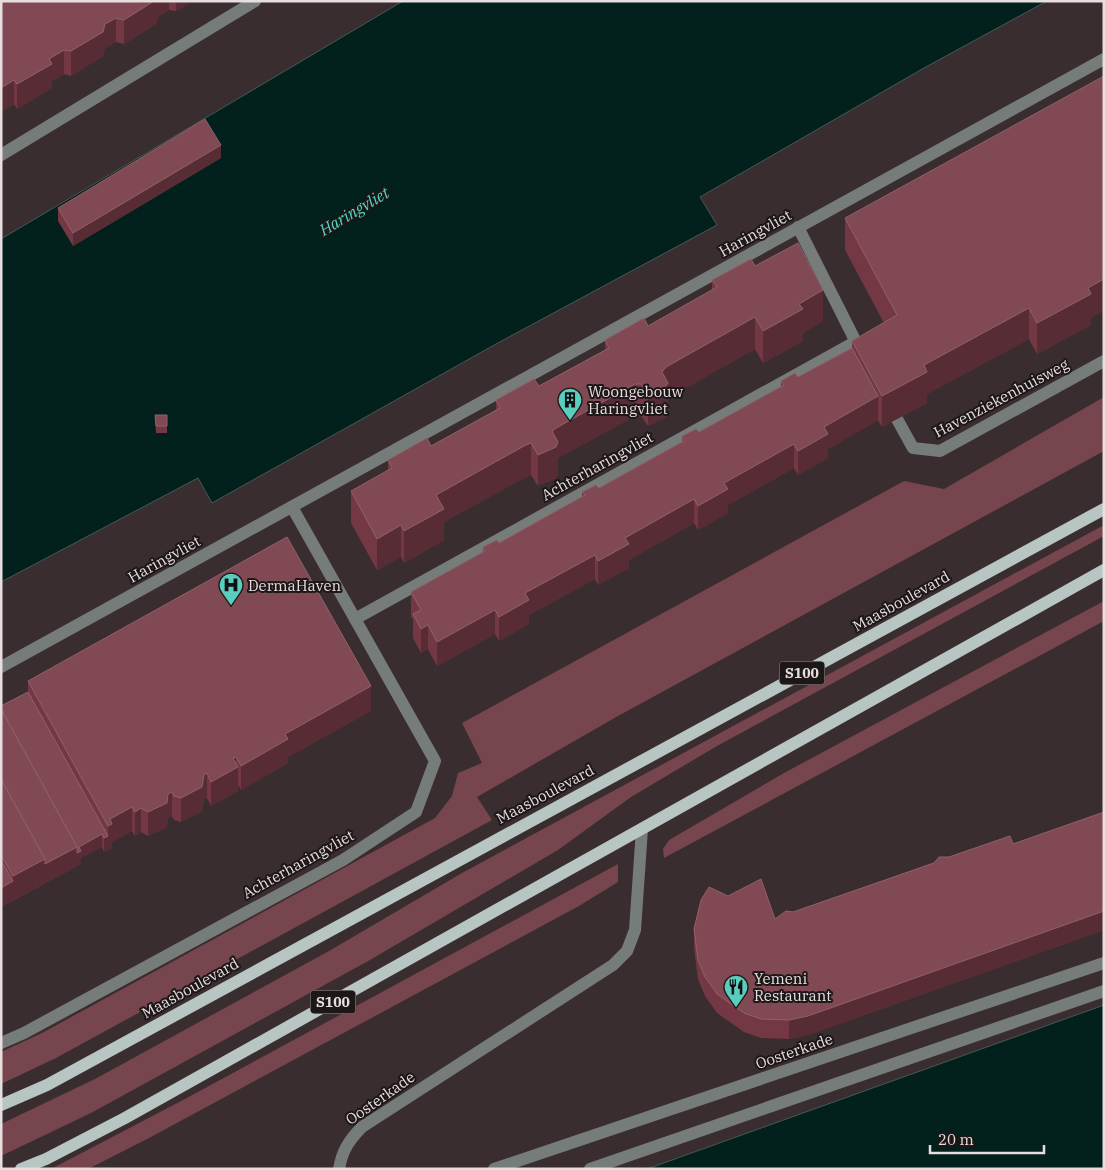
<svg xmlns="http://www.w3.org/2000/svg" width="1105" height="1170" font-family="'IBM Plex Serif',serif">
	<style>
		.green { fill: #77454d }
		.water { fill: #02201c; stroke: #475956 }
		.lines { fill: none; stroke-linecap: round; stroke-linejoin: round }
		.minor { stroke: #757c7a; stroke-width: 12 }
		.major { stroke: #b8c6c3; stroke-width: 12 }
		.wall { fill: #743844 }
		.shaded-wall { fill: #572c34 }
		.building { fill: #804954; stroke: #90616a }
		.labels { text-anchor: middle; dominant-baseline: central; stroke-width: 4; stroke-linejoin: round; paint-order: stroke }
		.shield { fill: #1d1718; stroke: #aaa2a3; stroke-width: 1 }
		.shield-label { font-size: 14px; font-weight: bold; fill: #e7dedf }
		.street-label { font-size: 15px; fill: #e7dedf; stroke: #1d1718 }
		.poi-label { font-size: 15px; fill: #e7dedf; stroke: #1d1718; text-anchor: start }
		.water-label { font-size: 16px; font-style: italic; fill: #4fdac8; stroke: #1d1718 }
	</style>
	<rect width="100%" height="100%" fill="#3a2d2f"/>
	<g class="green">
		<polygon points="1104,397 1104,451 618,716 477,797 492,820 56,1058 1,1084 1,1052 42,1033 435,818 452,796 458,773 482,763 462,723 904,481 944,489"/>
		<polygon points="1104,525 1104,536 717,746 631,797 558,850 370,960 91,1113 1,1156 1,1124 95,1079 329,951 462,873"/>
		<polygon points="1104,601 1104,621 664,858 663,849 669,840 784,773"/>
		<polygon points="618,864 618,882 579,906 149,1138 88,1169 51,1169 183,1100"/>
	</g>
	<g class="water">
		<polygon points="403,1 1047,1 924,68 700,197 717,225 496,344 212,503 198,478 1,582 1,239"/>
		<polygon points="1104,1005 1104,1169 647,1169"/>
	</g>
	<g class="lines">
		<g class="minor">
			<polyline points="1,155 255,1"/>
			<polyline points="798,227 859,348"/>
			<polyline points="897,419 913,448 940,451 1104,361"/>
			<polyline points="355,619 855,342"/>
			<polyline points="1,667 1104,59"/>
			<polyline points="1,1043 24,1033 343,860 416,812 435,761 292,507"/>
			<path d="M339 1169C342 1151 349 1140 362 1127L613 965 627 951 635 930 642 829"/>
			<polyline points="494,1169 1104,963"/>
			<polyline points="590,1169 1104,991"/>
		</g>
		<g class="major">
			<polyline points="1,1105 47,1085 1104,509"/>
			<polyline points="21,1169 46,1159 125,1118 1104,570"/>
		</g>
	</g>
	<g class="wall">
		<polygon points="1,1 193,1 176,11 169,10 158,17 156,24 124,44 116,42 105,48 103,56 71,76 64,74 52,81 52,88 17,109 14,104 1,112"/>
		<polygon points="221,158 73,246 58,221 58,208"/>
		<polygon points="845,218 1091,318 1091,325 1037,354 1029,339 927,394 927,403 882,427 878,420 828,449 828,458 798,475 794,468 728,505 728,513 698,530 694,523 629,560 629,568 598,585 595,579 529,615 529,624 499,641 495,634 437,666 428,649 421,653 413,638 413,619 411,617 411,592 483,552 483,547 499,543 582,497 582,492 599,488 682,442 682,436 699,432 781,387 781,381 798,377 852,348 852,341 884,323 845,250"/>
		<polygon points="755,266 823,321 803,333 803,341 763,363 755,349 668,398 668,414 666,417 648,426 641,416 635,416 558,458 558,474 556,478 538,486 531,475 524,478 444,522 444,540 404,563 401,557 377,570 351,523 351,491 388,470 388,460 431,446 496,410 496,400 539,386 605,350 605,340 648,326 712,290 712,280"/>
		<polygon points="155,415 167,415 167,433 156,433"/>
		<polygon points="1103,655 1104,655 1104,681 1103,679"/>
		<polygon points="28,681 371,711 288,757 288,763 241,790 238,785 238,791 211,806 207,798 204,799 202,811 181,822 174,820 172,816 168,818 167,827 148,836 141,832 135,836 132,831 112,842 112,848 104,852 102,847 81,858 81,864 1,907 1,706 28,692"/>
		<polygon points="1104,812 1104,930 808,1035 789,1039 761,1038 744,1032 717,1013 705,996 698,979 694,948 694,929 775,919 949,857 1013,844"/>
	</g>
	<g class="shaded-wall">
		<polygon points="154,1 169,1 169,10 158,17 156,24 124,44 124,20"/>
		<polygon points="176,1 193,1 176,11"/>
		<polygon points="116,18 116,42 105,48 103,56 71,76 71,51 105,24"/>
		<polygon points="64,50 64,74 52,81 52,88 17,109 17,84 49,59"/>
		<polygon points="14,80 14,104 1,112 1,88"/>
		<polygon points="221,145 221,158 73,246 73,233"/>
		<polygon points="1104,279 1104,311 1091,318 1091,325 1037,354 1037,323 1088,288"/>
		<polygon points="823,290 823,321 803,333 803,341 763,363 763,331 799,304"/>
		<polygon points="1029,308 1029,339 927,394 927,403 882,427 882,396 924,365"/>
		<polygon points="755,317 755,349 668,398 668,414 666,417 648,426 648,395 666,367"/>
		<polygon points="635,384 635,416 558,458 558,474 556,478 538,486 538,455 552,431 558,427"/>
		<polygon points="878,396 878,420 828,449 828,458 798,475 798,451 824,427"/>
		<polygon points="531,443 531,475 524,478 444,522 444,540 404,563 404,531 436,495 524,446"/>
		<polygon points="794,444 794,468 728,505 728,513 698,530 698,506 724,483"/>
		<polygon points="694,499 694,523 629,560 629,568 598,585 598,561 625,538"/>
		<polygon points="401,525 401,557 377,570 377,539"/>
		<polygon points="595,555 595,579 529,615 529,624 499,641 499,617 525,593"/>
		<polygon points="495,610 495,634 437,666 437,642"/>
		<polygon points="428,625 428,649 421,653 421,629"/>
		<polygon points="371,686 371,711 288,757 288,763 241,790 241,766 285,734"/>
		<polygon points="236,757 236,768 238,767 238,791 211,806 211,782 233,758"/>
		<polygon points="207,773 207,798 204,799 202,811 181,822 181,798 204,775"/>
		<polygon points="172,792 172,816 168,818 167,827 148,836 148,812 168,794"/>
		<polygon points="132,807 132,831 112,842 112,848 104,852 104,838 108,836 108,826 110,819"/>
		<polygon points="141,808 141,832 135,836 135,812"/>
		<polygon points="102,834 102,847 81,858 81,864 77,866 77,853 79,847"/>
		<polygon points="77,847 77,866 45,883 45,864"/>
		<polygon points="45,859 45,883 13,900 13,876"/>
		<polygon points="13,881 13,900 1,907 1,888"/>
		<polygon points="1104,911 1104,930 808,1035 789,1039 789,1020"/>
	</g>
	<g class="building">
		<polygon points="1,1 154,1 124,20 116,18 105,24 103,32 71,51 64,50 49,59 52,64 17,84 14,80 1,88"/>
		<polygon points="1104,76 1104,279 1088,288 1091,294 1037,323 1029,308 924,365 927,372 882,396 852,341 897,315 845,218"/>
		<polygon points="205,119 221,145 73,233 58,208"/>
		<polygon points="798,243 823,290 799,304 803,309 763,331 755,317 666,367 662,372 668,383 666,386 648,395 641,384 635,384 558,427 552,431 558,442 556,447 538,455 531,443 524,446 436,495 444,509 404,531 401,525 377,539 351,491 392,468 388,460 427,438 431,446 500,408 496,400 534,379 539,386 609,348 605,340 644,318 648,326 717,287 712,280 751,259 755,266"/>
		<polygon points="852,348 878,396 824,427 828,434 798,451 794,444 724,483 728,489 698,506 694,499 625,538 629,544 598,561 595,555 525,593 529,600 499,617 495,610 437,642 428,625 421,629 413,614 421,610 411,592 485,551 483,547 497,540 499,543 585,495 582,492 596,485 599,488 684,441 682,436 696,429 699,432 784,385 781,381 795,373 798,377"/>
		<polygon points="155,415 167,415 167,426 156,426"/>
		<polygon points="287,537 371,686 285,734 288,739 241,766 236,757 233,758 238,767 211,782 207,773 204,775 202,787 181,798 174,796 172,792 168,794 167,803 148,812 141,808 135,812 132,807 110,819 112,824 108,826 28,681"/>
		<polygon points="28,692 108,836 104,838 102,834 79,847 81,851 77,853 77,847 1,709 1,706"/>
		<polygon points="1,709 77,847 45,864 45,859 1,779"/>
		<polygon points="1,779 45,859 13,876 1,855"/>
		<polygon points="1104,812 1104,911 808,1016 789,1020 761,1019 744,1013 717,994 705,977 698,960 694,929 701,900 709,887 728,896 761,879 775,919 786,911 793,912 934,863 939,857 949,857 1010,836 1013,844"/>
		<polygon points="1,860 13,881 1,888"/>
	</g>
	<defs>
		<symbol id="building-pin" viewBox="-11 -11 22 30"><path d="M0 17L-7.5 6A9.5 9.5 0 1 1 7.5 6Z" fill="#59cebe" stroke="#1d1718"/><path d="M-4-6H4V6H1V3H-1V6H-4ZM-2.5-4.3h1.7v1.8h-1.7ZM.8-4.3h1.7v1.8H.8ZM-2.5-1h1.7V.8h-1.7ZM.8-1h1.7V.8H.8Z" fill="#111"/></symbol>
		<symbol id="hospital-pin" viewBox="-11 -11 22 30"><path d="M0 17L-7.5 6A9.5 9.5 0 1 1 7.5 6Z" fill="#59cebe" stroke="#1d1718"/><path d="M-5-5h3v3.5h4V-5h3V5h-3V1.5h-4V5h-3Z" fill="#111"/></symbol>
		<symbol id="restaurant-pin" viewBox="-11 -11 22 30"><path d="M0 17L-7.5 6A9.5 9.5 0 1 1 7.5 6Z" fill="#59cebe" stroke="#1d1718"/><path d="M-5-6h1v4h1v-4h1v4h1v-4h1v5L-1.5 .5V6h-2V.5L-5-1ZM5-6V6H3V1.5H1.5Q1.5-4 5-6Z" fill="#111"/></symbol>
	</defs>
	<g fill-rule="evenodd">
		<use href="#building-pin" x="556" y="386" width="28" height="38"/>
		<use href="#hospital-pin" x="217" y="571" width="28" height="38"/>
		<use href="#restaurant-pin" x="722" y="973" width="28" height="38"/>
	</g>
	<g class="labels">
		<g class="shield">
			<rect x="779.5" y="661.5" width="45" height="23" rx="4"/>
			<rect x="310.5" y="990.5" width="45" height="23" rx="4"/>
		</g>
		<g class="shield-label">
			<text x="802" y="673">S100</text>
			<text x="333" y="1002">S100</text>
		</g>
		<g class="street-label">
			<text transform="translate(755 233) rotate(-29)">Haringvliet</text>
			<text transform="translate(1001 398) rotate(-28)">Havenziekenhuisweg</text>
			<text transform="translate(597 466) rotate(-29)">Achterharingvliet</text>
			<text transform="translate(164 559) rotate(-29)">Haringvliet</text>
			<text transform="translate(901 601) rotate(-29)">Maasboulevard</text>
			<text transform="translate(545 794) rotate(-28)">Maasboulevard</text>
			<text transform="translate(298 864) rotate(-29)">Achterharingvliet</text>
			<text transform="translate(190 988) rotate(-29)">Maasboulevard</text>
			<text transform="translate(794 1051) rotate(-19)">Oosterkade</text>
			<text transform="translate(380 1098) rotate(-35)">Oosterkade</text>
		</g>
		<g class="poi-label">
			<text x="588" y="391">Woongebouw<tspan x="588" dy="17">Haringvliet</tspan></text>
			<text x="248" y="585">DermaHaven</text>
			<text x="754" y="978">Yemeni<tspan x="754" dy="17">Restaurant</tspan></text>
		</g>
		<g class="water-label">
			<text transform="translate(354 211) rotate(-31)">Haringvliet</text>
		</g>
	</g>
	<rect width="1105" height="1170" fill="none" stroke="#e7dedf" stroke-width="5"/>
	<path d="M930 1145v8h114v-8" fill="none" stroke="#e7dedf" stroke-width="2.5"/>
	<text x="938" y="1145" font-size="15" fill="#e7dedf" stroke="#1d1718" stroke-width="4" paint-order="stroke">20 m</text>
</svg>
